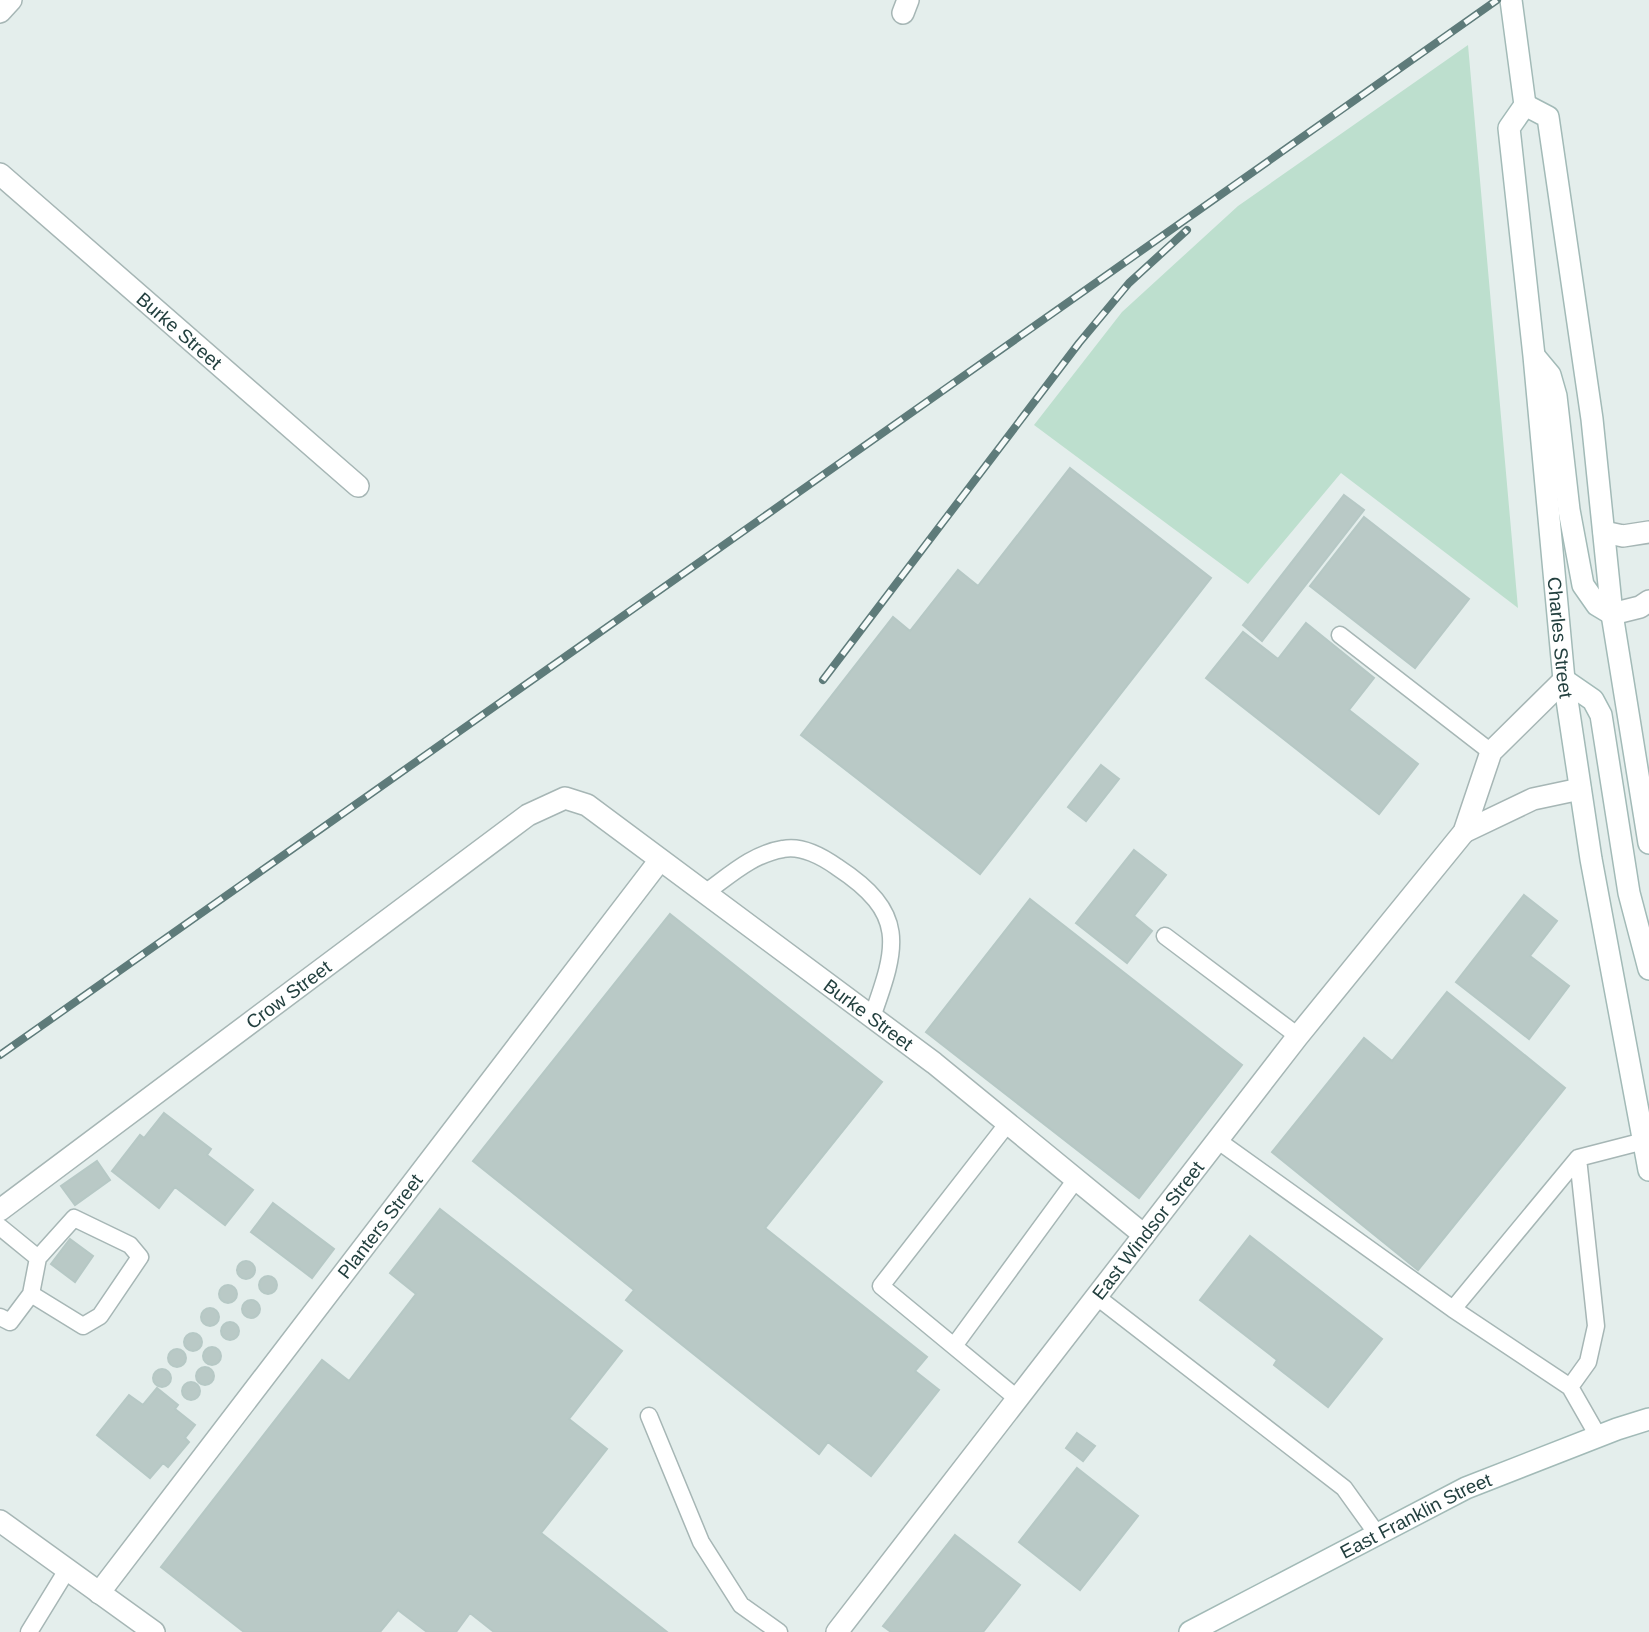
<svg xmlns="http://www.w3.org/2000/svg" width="1649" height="1632" font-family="Helvetica,sans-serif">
	<rect width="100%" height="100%" fill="#e4eeec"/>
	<path fill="#bddfce" d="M 1468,45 L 1518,608 L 1341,473 L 1248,584 L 1034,425 L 1122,312 L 1238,206 Z"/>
	<path fill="#b9c9c6" stroke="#b6c8c5" stroke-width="2" d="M 1070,468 L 1211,578 L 980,874 L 801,735 L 893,617 L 910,631 L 958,570 L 978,586 Z
		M 1344,495 L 1364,510 L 1262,641 L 1243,625 Z
		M 1364,517 L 1469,599 L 1415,668 L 1310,586 Z
		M 1306,623 L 1374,678 L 1349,710 L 1418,764 L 1379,814 L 1206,678 L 1243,632 L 1278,659 Z
		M 1101,765 L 1119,779 L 1086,821 L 1068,807 Z
		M 1134,850 L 1166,875 L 1134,916 L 1152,931 L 1127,963 L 1076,923 Z
		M 1524,895 L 1557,921 L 1530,956 L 1569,986 L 1529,1039 L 1456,982 Z
		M 1030,899 L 1242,1065 L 1139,1198 L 926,1032 Z
		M 670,914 L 882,1082 L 765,1228 L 927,1357 L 915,1371 L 939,1390 L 871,1476 L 828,1442 L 819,1454 L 626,1300 L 634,1290 L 473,1161 Z
		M 1447,992 L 1565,1088 L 1418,1270 L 1272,1152 L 1364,1038 L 1392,1061 Z
		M 164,1113 L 211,1149 L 207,1155 L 253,1190 L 225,1225 L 175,1187 L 159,1208 L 112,1171 L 140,1135 L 144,1138 Z
		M 97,1161 L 110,1180 L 75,1205 L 61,1186 Z
		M 273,1203 L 334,1249 L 312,1278 L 251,1232 Z
		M 440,1209 L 622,1351 L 569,1419 L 607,1449 L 541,1533 L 667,1632 L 494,1632 L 470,1613 L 456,1632 L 427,1632 L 398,1610 L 380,1632 L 244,1632 L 161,1567 L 322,1360 L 349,1381 L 416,1294 L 390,1273 Z
		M 1250,1236 L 1382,1339 L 1328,1407 L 1274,1365 L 1277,1360 L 1200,1300 Z
		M 70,1239 L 93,1256 L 75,1282 L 51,1264 Z
		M237 1270a9 9 0 1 1 18 0a9 9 0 1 1-18 0Z
		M259 1285a9 9 0 1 1 18 0a9 9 0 1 1-18 0Z
		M219 1294a9 9 0 1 1 18 0a9 9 0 1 1-18 0Z
		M242 1309a9 9 0 1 1 18 0a9 9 0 1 1-18 0Z
		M201 1317a9 9 0 1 1 18 0a9 9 0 1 1-18 0Z
		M221 1331a9 9 0 1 1 18 0a9 9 0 1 1-18 0Z
		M184 1342a9 9 0 1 1 18 0a9 9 0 1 1-18 0Z
		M203 1356a9 9 0 1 1 18 0a9 9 0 1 1-18 0Z
		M168 1358a9 9 0 1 1 18 0a9 9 0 1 1-18 0Z
		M196 1376a9 9 0 1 1 18 0a9 9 0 1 1-18 0Z
		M153 1378a9 9 0 1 1 18 0a9 9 0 1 1-18 0Z
		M182 1391a9 9 0 1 1 18 0a9 9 0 1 1-18 0Z
		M 157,1388 L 178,1405 L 175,1409 L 195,1425 L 185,1438 L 189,1442 L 168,1467 L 163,1463 L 150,1478 L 97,1435 L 129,1395 L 143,1405 Z
		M 1077,1433 L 1095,1446 L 1083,1461 L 1066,1448 Z
		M 1077,1468 L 1138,1516 L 1080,1590 L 1019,1542 Z
		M 955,1535 L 1020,1585 L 983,1632 L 891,1632 L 883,1626 Z"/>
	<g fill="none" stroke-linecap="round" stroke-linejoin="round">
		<g stroke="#a6b6b5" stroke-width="19">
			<path id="service" d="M 1340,635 L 1491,752
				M 705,893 C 729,876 752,854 783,849 C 801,845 823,857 837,867 C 907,913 898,945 872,1017
				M 1165,936 L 1298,1036
				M 1008,1123 L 881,1286 L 1019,1400
				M 1217,1140 L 1453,1309 L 1570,1387 L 1598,1436
				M 0,1227 L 38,1258 L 31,1294 L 10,1322 L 0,1317
				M 31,1294 L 83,1326 L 100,1316 L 140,1257 L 130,1245 L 74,1218 L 38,1258
				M 1097,1297 L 1344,1488 L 1377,1534
				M 1453,1309 L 1578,1158
				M 954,1346 L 1077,1178
				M 1570,1387 L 1588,1362 L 1596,1326 L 1578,1158 L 1644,1141
				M 649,1416 L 701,1542 L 741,1605 L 779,1632
				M 29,1632 L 67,1570"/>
		</g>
		<g stroke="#a6b6b5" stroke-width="24">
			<g id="minor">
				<path d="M 903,13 L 908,0"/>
				<path id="s1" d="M 0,174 L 358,486"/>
				<path d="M 1604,532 L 1623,536 L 1649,532"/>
				<path d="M 1612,614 L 1640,607 L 1649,601"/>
				<path d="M 1464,832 L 1533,799 L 1580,789"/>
				<path id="s2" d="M 0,1210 L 528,815 L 565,798 L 587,805 L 934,1063 L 1144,1235"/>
				<path d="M 0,1521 L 154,1632"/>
				<path id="s3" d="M 99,1593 L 660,860"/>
				<path id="s4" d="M 837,1632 L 1298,1036 L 1464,832 L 1491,752 L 1564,680"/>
			</g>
		</g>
		<g stroke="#a6b6b5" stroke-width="24">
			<path id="tertiary" d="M 0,12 L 11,0"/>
		</g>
		<g stroke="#a2bab7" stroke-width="24">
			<g id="secondary">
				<path id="s5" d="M 1511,0 L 1525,105 L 1509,128 L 1534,356 L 1564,680 L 1591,859 L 1649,1170"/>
				<path d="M 1525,105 L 1548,117 L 1592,419 L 1612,614 L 1649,843"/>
				<path d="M 1535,357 L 1550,375 L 1556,396 L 1569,510 L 1583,585 L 1597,605 L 1612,614"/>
				<path d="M 1564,680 L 1593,700 L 1601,715 L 1629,893 L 1649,969"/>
				<path id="s6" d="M 1190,1632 L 1466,1488 L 1617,1429 L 1649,1419"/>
			</g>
		</g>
		<use href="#service" stroke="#fff" stroke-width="16"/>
		<use href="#minor" stroke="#fff" stroke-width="21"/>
		<use href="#tertiary" stroke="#fff" stroke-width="21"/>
		<use href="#secondary" stroke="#fff" stroke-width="21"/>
		<g stroke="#5e7b7a" stroke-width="8">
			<path id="rail" d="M 823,680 L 1079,343 L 1129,283 L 1187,230
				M 0,1055 L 1497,0"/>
		</g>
		<use href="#rail" stroke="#f5faf9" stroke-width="5" stroke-dasharray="16" stroke-linecap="butt"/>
	</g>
	<g text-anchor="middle" stroke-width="5" stroke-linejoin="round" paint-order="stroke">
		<g font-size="19" fill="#23403f" stroke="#f5faf9">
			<text dy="7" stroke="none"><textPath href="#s1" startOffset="238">Burke Street</textPath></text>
			<text dy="7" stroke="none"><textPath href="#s5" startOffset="646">Charles Street</textPath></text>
			<text dy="7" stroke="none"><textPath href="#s2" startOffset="360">Crow Street</textPath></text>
			<text dy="7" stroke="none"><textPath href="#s2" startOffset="1074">Burke Street</textPath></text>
			<text dy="7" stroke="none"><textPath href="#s3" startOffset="462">Planters Street</textPath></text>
			<text dy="7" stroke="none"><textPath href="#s4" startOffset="508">East Windsor Street</textPath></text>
			<text dy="7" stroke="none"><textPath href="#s6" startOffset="254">East Franklin Street</textPath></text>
		</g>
	</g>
</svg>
